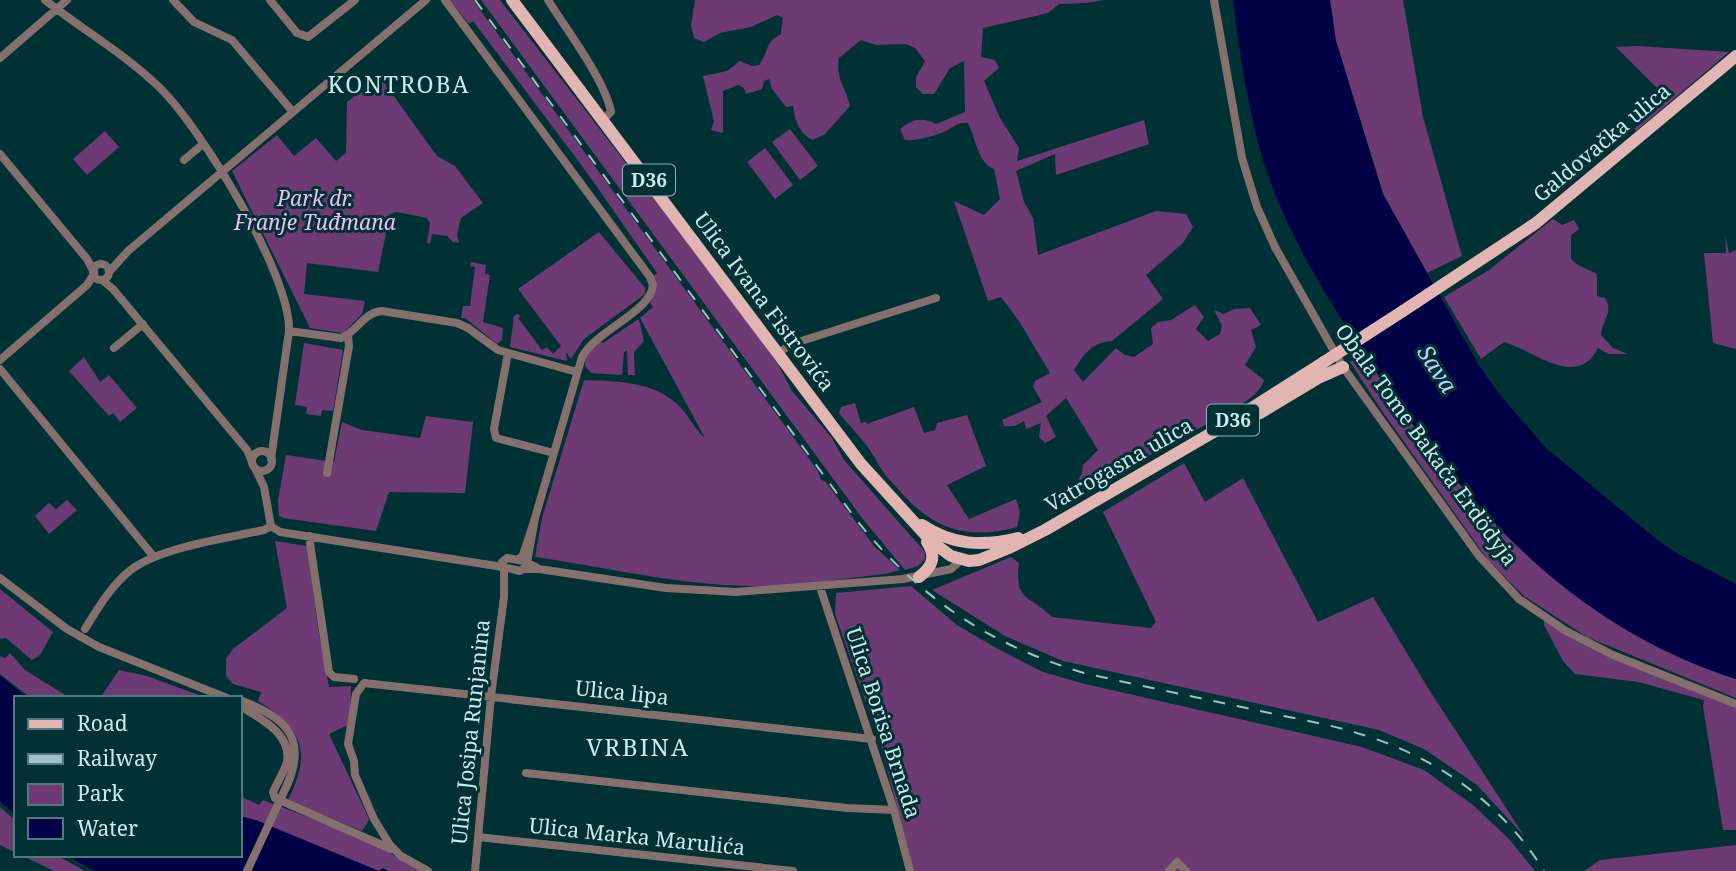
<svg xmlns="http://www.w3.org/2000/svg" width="1736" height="871" font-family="'Noto Serif',serif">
	<rect width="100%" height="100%" fill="#003135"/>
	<path fill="#6d3a74" d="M 450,0 L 473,0 L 818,471 L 821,480 L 825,481 L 874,546 L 900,570 L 885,574 C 845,578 804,586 763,586 C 686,587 611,568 535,557 L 542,518 L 584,380 C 616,381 653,381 678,405 C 688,414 695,430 705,438 L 640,318 L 653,307 L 650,303 L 656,290 L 653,276 L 657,273 L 585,170 L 473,21 L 469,24 Z
		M 481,0 L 500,0 L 714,277 L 778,364 L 792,391 L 832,438 L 844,460 L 925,552 L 925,559 L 918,566 L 905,570 L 862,518 Z
		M 695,0 L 1103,0 L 1087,3 L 1059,4 L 1048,13 L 983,28 L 981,57 L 995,60 L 999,68 L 984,81 L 1000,118 L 1019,148 L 1017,161 L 1144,120 L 1149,144 L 1056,175 L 1055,154 L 1016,171 L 1024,202 L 1033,218 L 1038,255 L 1156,211 L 1186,214 L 1193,227 L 1183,243 L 1146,275 L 1163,299 L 1112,341 C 1092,342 1084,354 1074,370 L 1083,382 L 1116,348 L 1125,355 L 1134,357 L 1153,344 L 1151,328 L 1158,322 L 1171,320 L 1195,305 L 1204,317 L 1196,329 L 1208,341 L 1220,334 L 1222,326 L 1214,310 L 1224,314 L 1234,309 L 1250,308 L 1261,325 L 1251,330 L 1256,347 L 1245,365 L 1264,380 C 1260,395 1240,405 1227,413 L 1083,492 L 1078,481 L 1082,473 L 1083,465 L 1098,450 L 1066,398 L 1046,416 L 1056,437 L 1045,443 L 1039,437 L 1041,423 L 1026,429 L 1024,421 C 1016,426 1013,427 1004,426 L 1002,420 L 1042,402 L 1033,387 L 1035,381 L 1050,373 L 1019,321 L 1001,297 L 988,301 L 954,201 L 984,215 L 1000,199 L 994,169 C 977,162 976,138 968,123 C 957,122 955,127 946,131 C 934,136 917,141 905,140 L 900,129 C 913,119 922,117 936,124 L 965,112 L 964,61 L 950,68 L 934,94 L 923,94 L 916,87 L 916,77 L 925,61 L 915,48 L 906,44 L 876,45 L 861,40 L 839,58 C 835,79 846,87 850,106 L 825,134 L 813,140 C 799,134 795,120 793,106 L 786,107 L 772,89 L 769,79 L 764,81 L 762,89 L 746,94 L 744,88 L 738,85 L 723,91 L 723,133 L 711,130 L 714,121 L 703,76 L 727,71 L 740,61 L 752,66 L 759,65 C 770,51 763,44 781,34 L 783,18 L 777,15 L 751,27 L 720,33 L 704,42 L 694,38 L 691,25 Z
		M 1330,0 L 1403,0 L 1423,117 L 1462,256 L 1427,273 L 1383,194 L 1336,41 Z
		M 1638,46 L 1729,52 L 1636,131 L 1634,129 L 1668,99 L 1616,47 Z
		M 380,77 L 437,156 L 455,166 L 483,203 L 461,218 L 457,235 L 459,243 L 453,242 L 447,236 L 432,234 L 430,244 L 427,243 L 430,223 L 427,218 L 397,212 L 390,214 L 378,272 L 307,263 L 304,294 L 365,301 L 362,314 L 343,333 L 310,328 L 232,171 L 277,135 L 294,156 L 316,138 L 336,161 L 346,153 L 347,102 Z
		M 790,129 L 818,166 L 800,180 L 772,142 Z
		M 105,131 L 119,147 L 87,175 L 73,159 Z
		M 765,148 L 793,185 L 775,199 L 747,162 Z
		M 1553,219 L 1562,225 L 1574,220 L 1579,229 L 1571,235 L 1571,259 L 1578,265 L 1597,274 L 1597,296 L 1605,298 C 1614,313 1602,320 1601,335 L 1613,348 L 1628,354 L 1608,354 L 1598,348 C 1577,390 1535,351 1504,342 L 1481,359 L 1444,297 L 1489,270 Z
		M 599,232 L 645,288 L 645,294 L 584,339 L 571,359 L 566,352 L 567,361 L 510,347 L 514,316 L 517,314 L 521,316 L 518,318 L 542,350 L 547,347 L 553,354 L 561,346 L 518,289 Z
		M 1725,236 L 1729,253 L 1736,250 L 1736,349 L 1713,343 L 1704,253 L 1726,253 Z
		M 471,262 L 486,265 L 485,274 L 490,275 L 483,322 L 503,328 L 502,340 L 497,344 L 465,318 L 461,318 L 463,306 L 470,306 L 475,267 L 470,266 Z
		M 637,320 L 639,320 L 644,341 L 634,352 L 635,375 L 628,375 L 627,350 L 624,352 L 622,375 L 591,373 L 585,366 L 586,356 L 600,341 L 603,343 Z
		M 304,343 L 343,350 L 333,411 L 322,410 L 321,416 L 306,414 L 307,407 L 295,405 Z
		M 1364,354 C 1461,500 1564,623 1736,679 L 1736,698 L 1587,637 L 1524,596 L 1488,560 L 1382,411 L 1350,362 Z
		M 84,357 L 100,382 L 109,375 L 137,408 L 120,422 L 113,413 L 109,416 L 69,371 Z
		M 855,403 L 861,423 L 866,422 L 867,424 L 914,407 L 924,433 L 935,430 L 937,423 L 967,415 L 986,466 L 947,485 L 969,519 L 1016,499 L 1020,512 L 1017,527 C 967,541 932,529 898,489 C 890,480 881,471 876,460 C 867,443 851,428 839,413 L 841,407 Z
		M 426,416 L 473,422 L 465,493 L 389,492 L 376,531 L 283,518 L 279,516 L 278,500 L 286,455 L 334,462 L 342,422 L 362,430 L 420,438 Z
		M 1184,463 L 1205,502 L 1243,478 L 1318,622 L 1373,597 L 1428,688 L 1525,837 L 1477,785 L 1424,749 L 1379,730 L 1063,661 L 1005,636 L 932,590 L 1011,557 L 1019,563 C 1014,602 1029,594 1052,617 L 1151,628 L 1156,622 L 1103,512 Z
		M 67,500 L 77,510 L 49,534 L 35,516 L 49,503 L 56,509 Z
		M 275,541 L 307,546 L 318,628 L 329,687 L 351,686 L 350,724 L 329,734 L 368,817 L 369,820 L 362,831 L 288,800 C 312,752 303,729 258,701 L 261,692 L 233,684 L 226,676 L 226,659 L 233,649 L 287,608 Z
		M 911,586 L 957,625 L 998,649 L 1043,672 L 1085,684 L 1362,747 L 1424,770 L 1473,805 L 1509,839 L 1535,871 L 914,871 L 881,746 L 835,614 L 836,593 Z
		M 0,589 L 53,632 L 40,655 L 32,660 L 6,638 L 0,639 Z
		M 1544,618 L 1587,644 L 1736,705 L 1736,830 L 1723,830 L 1703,706 L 1704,700 L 1638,682 L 1575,674 L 1563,661 L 1544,625 Z
		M 10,653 L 25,670 L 70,698 L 31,698 L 0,674 L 0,656 L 5,658 Z
		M 119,670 L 147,676 L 207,698 L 100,698 Z
		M 240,793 L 240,796 L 259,805 L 263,800 L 370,841 L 420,871 L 334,871 L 240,831 Z
		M 0,807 L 16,821 L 16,853 L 0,845 Z
		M 1736,845 L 1736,871 L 1584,871 L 1600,860 Z
		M 21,855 L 56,855 L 85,871 L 54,871 Z"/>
	<path fill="#004" d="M 1233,0 L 1330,0 L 1336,41 L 1383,194 L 1478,364 L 1500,395 L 1546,448 L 1660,542 L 1678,554 L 1736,584 L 1736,679 C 1565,624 1462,501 1366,357 C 1330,302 1295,247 1272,186 C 1250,127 1241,62 1233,0 Z
		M 0,676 L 28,698 L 16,698 L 16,815 L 0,801 Z
		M 240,816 L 256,820 L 379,871 L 383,868 L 388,871 L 95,871 L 65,855 L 240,855 Z"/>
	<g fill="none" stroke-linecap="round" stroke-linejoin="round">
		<path stroke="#86706e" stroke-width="8" d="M 45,0 C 83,30 125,54 160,88 C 201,128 291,275 289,331 L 271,459
			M 173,0 L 194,22 L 232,40 L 293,112
			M 270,0 L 297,33 L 308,37 L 355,0
			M 445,0 L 650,277 L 653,285 C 651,312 596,330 582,357 L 535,518
			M 548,0 C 566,29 605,80 611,112 L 603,120
			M 1214,0 L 1242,158 L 1257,207 L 1275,247 L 1343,367 L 1479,556 L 1519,599 L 1566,631 L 1613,655 L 1736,704
			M 0,58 L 67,0
			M 0,154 L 87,259 L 94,272
			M 184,160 L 203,144
			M93 272a8 8 0 1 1 16 0a8 8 0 1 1-16 0Z
			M 109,272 L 128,251 L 426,0
			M 102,280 L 113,289 L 247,450 L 252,462
			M 289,331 L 341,338 C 357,332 364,312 382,311 L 457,323 L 468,328 L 498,350 L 577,372
			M 114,348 L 143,324
			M 508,353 L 494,429 L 496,438 L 554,453
			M 778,353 L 792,344 L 936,298
			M 0,360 L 87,285 L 94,274
			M 0,369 L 154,557
			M252 461a10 10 0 1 1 20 0a10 10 0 1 1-20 0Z
			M 255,468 L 264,487 L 271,526
			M 327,473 L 349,346 L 348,335
			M 271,526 L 280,532 L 503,567
			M 309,536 L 329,672 L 334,677 L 354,679
			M 507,558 L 524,561 L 527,566 L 520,571 L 504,567 L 502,562 Z
			M 518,560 L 523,555 L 535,518 L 527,563 L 536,567
			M 525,569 L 539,569 L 666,588 L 736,592 L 903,579 L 951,569 L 961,560
			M 0,578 L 67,629 L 99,647 L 227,698
			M 820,587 L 894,810 L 910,871
			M 85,629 C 98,608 112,584 132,569 C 163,547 227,538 264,530 L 271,526
			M 240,700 C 282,716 308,735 288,783
			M 240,706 C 259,718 292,733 287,762 C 284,772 277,783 273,792 L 275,798 L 391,849
			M 526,773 L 847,808 L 894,810
			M 478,837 L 793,871
			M 428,871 L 401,856 L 390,845 L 374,819 L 355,775 L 354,761 L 348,744 L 356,694 L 364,683 L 872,739
			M 475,871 L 491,696 L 504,597 L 504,567
			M 1169,871 L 1177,862 L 1186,871"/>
		<path stroke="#e3b5b2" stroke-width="12" d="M 512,0 L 861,464 L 932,542 L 951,556 L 969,561 L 979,560 L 1009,548 L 1045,530 L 1222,427 L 1324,362
			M 1403,311 L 1536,223 L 1736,56
			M 1239,422 L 1260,413 L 1318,378 L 1343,367
			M 922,525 C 952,545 982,547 1018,538
			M 919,577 C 932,567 937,557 927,542"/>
		<path stroke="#9fc1c3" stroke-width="2" stroke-dasharray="12 12" stroke-linecap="butt" d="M 475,0 L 858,522 C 921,599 988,644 1084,673 C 1141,686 1199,698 1256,710 C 1290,718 1326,723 1360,734 C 1435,756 1503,804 1544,871"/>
		<path stroke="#86706e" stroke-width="8" d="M 247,871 L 288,783"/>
		<path stroke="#e3b5b2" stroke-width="12" d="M 1324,362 L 1403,311"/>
	</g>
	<g text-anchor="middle" stroke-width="6" stroke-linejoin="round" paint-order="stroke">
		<g fill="#003135" stroke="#8fb2b5" stroke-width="2">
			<rect x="623" y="164.5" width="52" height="31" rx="5"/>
			<rect x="1207" y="404.5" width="52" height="31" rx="5"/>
		</g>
		<g font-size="19" font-weight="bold" fill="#cceaec">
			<text x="649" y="187">D36</text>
			<text x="1233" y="427">D36</text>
		</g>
		<g font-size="21" fill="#cceaec" stroke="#003135">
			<text transform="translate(1602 143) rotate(-40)" y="7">Galdovačka ulica</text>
			<text transform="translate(764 302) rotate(53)" y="7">Ulica Ivana Fistrovića</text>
			<text transform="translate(1426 445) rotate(54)" y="7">Obala Tome Bakača Erdödyja</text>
			<text transform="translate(1119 465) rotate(-30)" y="7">Vatrogasna ulica</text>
			<text transform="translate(622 693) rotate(6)" y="7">Ulica lipa</text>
			<text transform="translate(883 723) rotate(72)" y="7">Ulica Borisa Brnada</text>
			<text transform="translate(471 732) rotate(-84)" y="7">Ulica Josipa Runjanina</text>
			<text transform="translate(637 837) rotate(6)" y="7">Ulica Marka Marulića</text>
		</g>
		<g font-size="21" font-style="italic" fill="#efbef5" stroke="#003135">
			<text x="315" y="206">Park dr.<tspan x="315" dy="24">Franje Tuđmana</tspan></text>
		</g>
		<g font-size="23" letter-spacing="2" fill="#cceaec" stroke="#003135">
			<text x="399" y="93">KONTROBA</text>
		</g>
		<g font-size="23" font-style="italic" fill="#bdd2fa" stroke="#003135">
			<text transform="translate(1437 369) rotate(57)" y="8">Sava</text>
		</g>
		<g font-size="24" letter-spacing="2" fill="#cceaec" stroke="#003135">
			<text x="638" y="756">VRBINA</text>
		</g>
	</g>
	<rect x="14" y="696" width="228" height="161" fill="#003135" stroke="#527b7e" stroke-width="2"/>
	<rect x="28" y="719" width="35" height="10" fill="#e3b5b2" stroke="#527b7e" stroke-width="2"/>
	<text x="77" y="731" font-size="21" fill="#cceaec">Road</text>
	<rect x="28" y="754" width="35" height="10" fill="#9fc1c3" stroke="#527b7e" stroke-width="2"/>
	<text x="77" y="766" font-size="21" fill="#cceaec">Railway</text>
	<rect x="28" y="784" width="35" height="21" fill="#6d3a74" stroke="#527b7e" stroke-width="2"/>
	<text x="77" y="801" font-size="21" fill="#cceaec">Park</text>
	<rect x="28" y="818" width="35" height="21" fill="#000044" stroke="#527b7e" stroke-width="2"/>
	<text x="77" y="836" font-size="21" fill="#cceaec">Water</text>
</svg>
